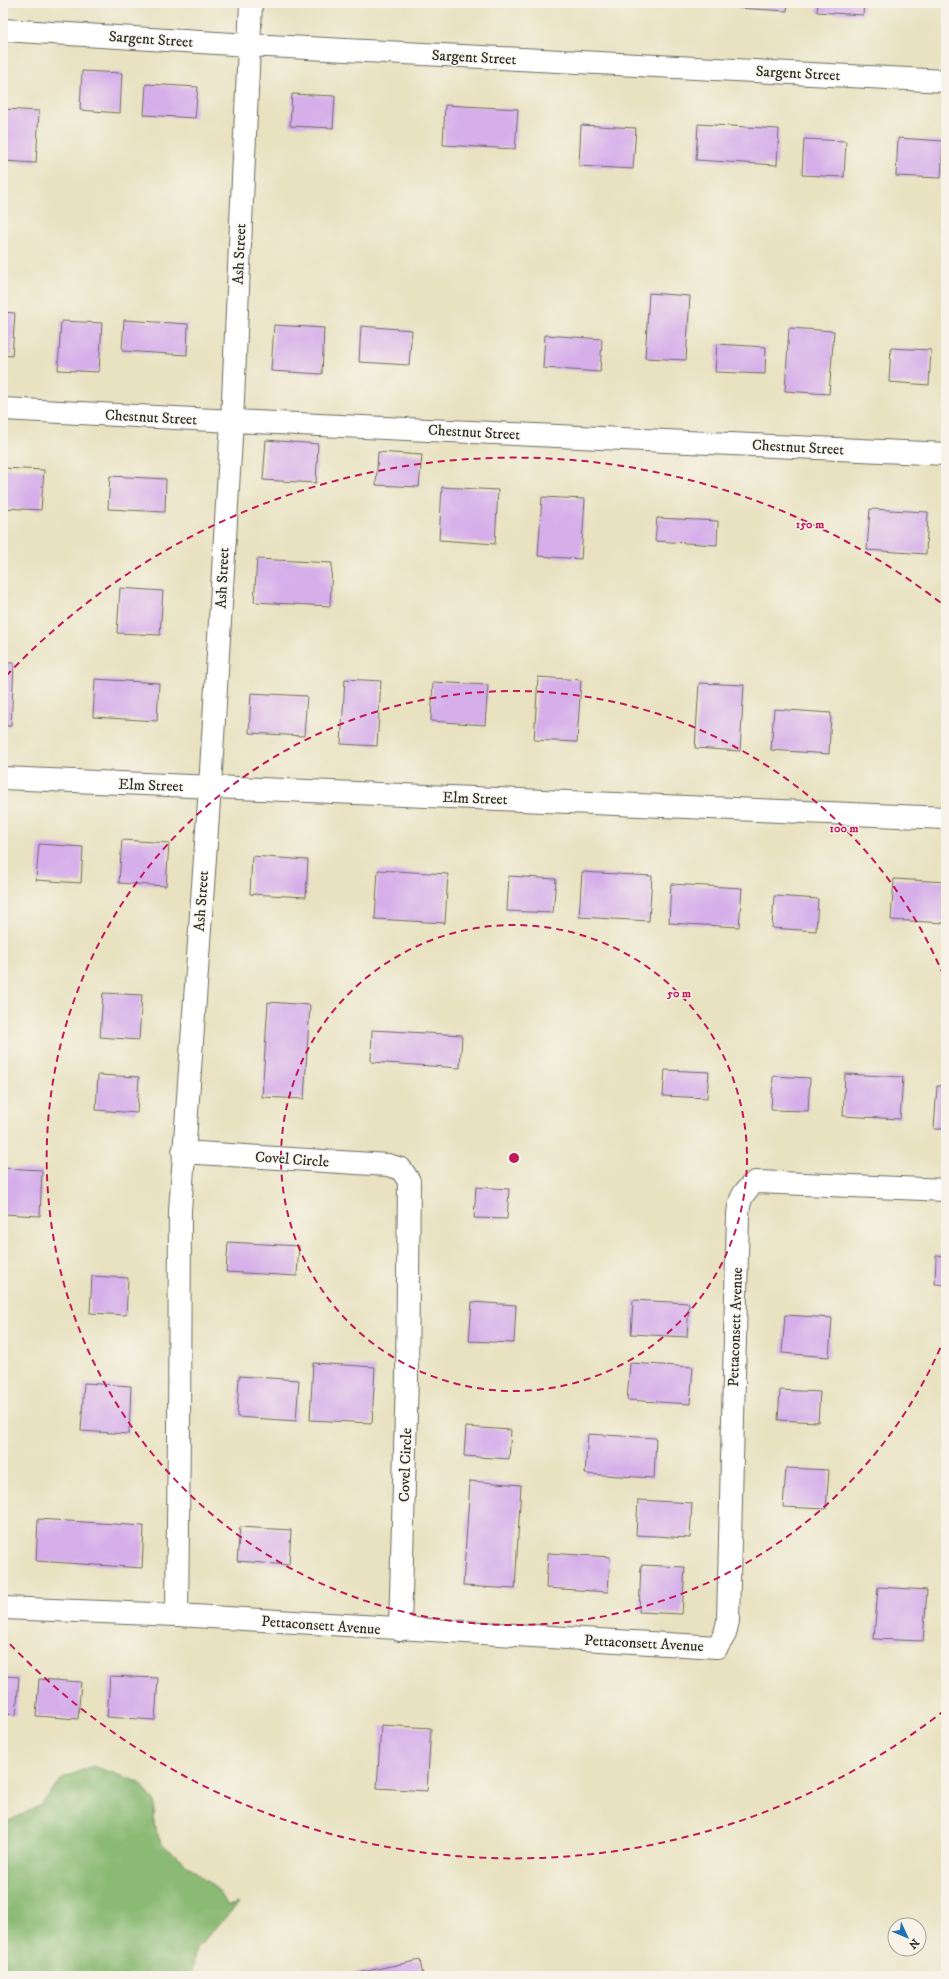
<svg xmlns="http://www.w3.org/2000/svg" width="949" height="1979" font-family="'IM FELL DW Pica',serif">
	<rect width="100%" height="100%" fill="#f7f3e8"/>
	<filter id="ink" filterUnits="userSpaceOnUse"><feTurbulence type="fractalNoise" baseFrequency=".025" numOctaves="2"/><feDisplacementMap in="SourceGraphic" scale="8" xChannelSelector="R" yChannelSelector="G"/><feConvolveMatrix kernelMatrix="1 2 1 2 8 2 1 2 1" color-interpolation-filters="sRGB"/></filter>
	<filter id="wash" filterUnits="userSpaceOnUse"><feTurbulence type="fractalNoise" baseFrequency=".012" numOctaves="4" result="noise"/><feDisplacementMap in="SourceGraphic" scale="16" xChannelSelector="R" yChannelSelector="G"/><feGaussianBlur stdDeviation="0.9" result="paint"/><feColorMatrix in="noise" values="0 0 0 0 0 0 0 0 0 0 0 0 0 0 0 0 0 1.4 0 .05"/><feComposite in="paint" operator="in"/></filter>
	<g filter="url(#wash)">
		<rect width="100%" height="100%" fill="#e8e2c1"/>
		<path fill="#8aba73" stroke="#5a724f" d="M 93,1766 L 139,1782 L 155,1802 L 154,1825 L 161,1843 L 219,1891 L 228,1906 L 239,1903 L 196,1949 L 191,1976 L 3,1976 L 3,1824 L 41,1805 L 63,1778 Z"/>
		<g id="blocks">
			<path fill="#d5aeea" d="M 665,3 L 682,3 L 682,5 L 665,4 Z
				M 738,3 L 788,3 L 787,11 L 738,8 Z
				M 818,3 L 864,3 L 863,15 L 817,12 Z
				M 82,71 L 122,73 L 120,113 L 80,110 Z
				M 146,84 L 198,87 L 195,118 L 144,115 Z
				M 292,94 L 335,96 L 333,128 L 290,126 Z
				M 445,105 L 518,109 L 515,149 L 443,145 Z
				M 3,109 L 39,111 L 36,163 L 3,161 Z
				M 698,124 L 779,129 L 777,165 L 696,160 Z
				M 581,125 L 636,128 L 633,169 L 579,166 Z
				M 898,138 L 943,141 L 941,178 L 896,176 Z
				M 804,139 L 846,141 L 844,177 L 802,175 Z
				M 649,293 L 690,296 L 686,360 L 645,358 Z
				M 3,312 L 15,313 L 12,356 L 3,355 Z
				M 124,320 L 188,324 L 187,355 L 122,351 Z
				M 61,321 L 102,323 L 99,372 L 58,370 Z
				M 274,325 L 324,328 L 322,374 L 271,371 Z
				M 361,326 L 412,330 L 409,365 L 359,362 Z
				M 789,328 L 834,331 L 829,394 L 785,391 Z
				M 545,335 L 602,339 L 600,372 L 543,368 Z
				M 717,344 L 766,347 L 765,374 L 715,372 Z
				M 891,348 L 931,350 L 929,385 L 889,382 Z
				M 266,440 L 318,444 L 316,483 L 263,480 Z
				M 378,452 L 422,455 L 419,487 L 376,485 Z
				M 3,468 L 44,470 L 41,510 L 3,508 Z
				M 110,476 L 166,479 L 165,512 L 108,509 Z
				M 442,487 L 498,490 L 495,544 L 439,540 Z
				M 542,497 L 585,499 L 581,559 L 538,556 Z
				M 870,509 L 928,512 L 926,554 L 867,550 Z
				M 657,518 L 718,521 L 717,545 L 655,541 Z
				M 257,559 L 332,563 L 330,606 L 254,602 Z
				M 120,588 L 163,591 L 160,635 L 117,633 Z
				M 3,663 L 14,663 L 11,726 L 3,726 Z
				M 538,677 L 581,680 L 577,742 L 534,740 Z
				M 95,679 L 159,683 L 157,721 L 93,717 Z
				M 345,679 L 381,681 L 377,746 L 341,744 Z
				M 433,682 L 488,685 L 485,725 L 431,721 Z
				M 699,683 L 744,685 L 740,751 L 695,748 Z
				M 251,693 L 307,696 L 304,736 L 249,733 Z
				M 774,709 L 831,713 L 829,754 L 771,750 Z
				M 122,840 L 169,843 L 166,886 L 119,883 Z
				M 39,844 L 83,847 L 81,883 L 36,880 Z
				M 252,856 L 308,860 L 306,897 L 250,894 Z
				M 378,870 L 448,874 L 445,923 L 375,919 Z
				M 582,872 L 652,876 L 649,921 L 579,917 Z
				M 509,876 L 556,879 L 553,913 L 507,911 Z
				M 894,879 L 946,882 L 946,923 L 891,920 Z
				M 671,884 L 742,888 L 739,927 L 669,923 Z
				M 774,896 L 818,899 L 816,931 L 772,928 Z
				M 103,993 L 142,995 L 139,1040 L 100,1037 Z
				M 268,1002 L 310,1005 L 304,1099 L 262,1097 Z
				M 372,1030 L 462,1035 L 460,1068 L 371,1062 Z
				M 665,1070 L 709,1072 L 707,1098 L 663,1096 Z
				M 845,1074 L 903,1077 L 900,1119 L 843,1116 Z
				M 98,1075 L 139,1077 L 137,1113 L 96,1110 Z
				M 773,1076 L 810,1078 L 808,1111 L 771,1110 Z
				M 937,1086 L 946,1086 L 946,1129 L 934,1129 Z
				M 3,1168 L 42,1170 L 40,1216 L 3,1214 Z
				M 476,1187 L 509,1189 L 507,1219 L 474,1218 Z
				M 228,1242 L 299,1246 L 297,1276 L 226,1272 Z
				M 936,1255 L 946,1256 L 946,1285 L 935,1284 Z
				M 92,1276 L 128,1278 L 126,1315 L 90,1313 Z
				M 633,1300 L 689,1303 L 687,1337 L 631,1334 Z
				M 472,1302 L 516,1305 L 514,1343 L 469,1341 Z
				M 785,1315 L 832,1318 L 829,1357 L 782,1353 Z
				M 313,1363 L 375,1367 L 372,1423 L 310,1420 Z
				M 630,1363 L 693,1367 L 690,1404 L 627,1400 Z
				M 239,1376 L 299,1380 L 296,1421 L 237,1417 Z
				M 84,1383 L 131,1386 L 129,1434 L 81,1431 Z
				M 780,1390 L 820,1392 L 818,1422 L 778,1420 Z
				M 466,1427 L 511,1430 L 509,1459 L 464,1456 Z
				M 588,1434 L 656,1438 L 654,1478 L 585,1474 Z
				M 786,1468 L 829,1470 L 826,1509 L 783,1507 Z
				M 470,1481 L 521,1485 L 515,1589 L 463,1586 Z
				M 638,1500 L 692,1503 L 690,1538 L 636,1535 Z
				M 38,1519 L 144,1526 L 142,1568 L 36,1561 Z
				M 240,1527 L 291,1530 L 289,1565 L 237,1561 Z
				M 548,1553 L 610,1557 L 608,1592 L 546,1588 Z
				M 641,1565 L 685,1567 L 682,1614 L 639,1612 Z
				M 878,1587 L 927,1590 L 923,1641 L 874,1639 Z
				M 3,1676 L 19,1677 L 16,1715 L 3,1714 Z
				M 110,1676 L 158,1678 L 155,1720 L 107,1717 Z
				M 39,1679 L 81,1682 L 78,1719 L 36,1716 Z
				M 381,1725 L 431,1728 L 427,1791 L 377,1788 Z
				M 420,1960 L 423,1976 L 348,1976 L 348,1975 Z"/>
		</g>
	</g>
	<g filter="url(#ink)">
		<use href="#blocks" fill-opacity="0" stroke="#6d6b60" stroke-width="1"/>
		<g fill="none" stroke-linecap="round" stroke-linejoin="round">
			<g stroke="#6d6b60" stroke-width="24">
				<path id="minor" d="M 3,30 L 249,45 L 946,81
					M 3,409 L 232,421 L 946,454
					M 3,778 L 946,818
					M 183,1152 L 388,1165 L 401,1169 L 409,1181 L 407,1377 L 400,1630
					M 3,1608 L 177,1615 L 717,1647 L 725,1634 L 728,1621 L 738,1215 C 739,1199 743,1192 755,1182 L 946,1190
					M 177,1615 L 179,1433 L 180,1211 L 210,787 L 232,421 L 251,3"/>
			</g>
			<use href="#minor" stroke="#fff" stroke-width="22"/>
		</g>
	</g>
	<g fill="none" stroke="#c2185b" stroke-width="2" stroke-dasharray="7 5">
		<circle cx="514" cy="1158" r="233"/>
		<path d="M945 1337A467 467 0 1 1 945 979"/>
		<path d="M945 1710A700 700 0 0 1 6 1640M6 676A700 700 0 0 1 945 606"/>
	</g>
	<g text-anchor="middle" stroke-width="3" stroke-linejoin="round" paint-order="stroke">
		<g font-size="15" fill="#2b2b2b" stroke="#f7f3e8">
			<text transform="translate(151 39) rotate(4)" y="5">Sargent Street</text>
			<text transform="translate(474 57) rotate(3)" y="5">Sargent Street</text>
			<text transform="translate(798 73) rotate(3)" y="5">Sargent Street</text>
			<text transform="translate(239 254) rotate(-87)" y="5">Ash Street</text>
			<text transform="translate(151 417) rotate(3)" y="5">Chestnut Street</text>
			<text transform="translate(474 432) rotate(3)" y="5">Chestnut Street</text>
			<text transform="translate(798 447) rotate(3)" y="5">Chestnut Street</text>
			<text transform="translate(222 578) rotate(-87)" y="5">Ash Street</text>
			<text transform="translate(151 785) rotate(2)" y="5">Elm Street</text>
			<text transform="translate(475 798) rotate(2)" y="5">Elm Street</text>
			<text transform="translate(201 901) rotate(-86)" y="5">Ash Street</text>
			<text transform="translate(292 1159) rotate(4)" y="5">Covel Circle</text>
			<text transform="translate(735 1327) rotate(-88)" y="5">Pettaconsett Avenue</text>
			<text transform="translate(405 1465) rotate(-88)" y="5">Covel Circle</text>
			<text transform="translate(321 1625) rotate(4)" y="5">Pettaconsett Avenue</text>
			<text transform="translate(644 1643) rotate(3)" y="5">Pettaconsett Avenue</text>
		</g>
	</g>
	<circle cx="514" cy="1158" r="6" fill="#c2185b" stroke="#f7f3e8" stroke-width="2"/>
	<g font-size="12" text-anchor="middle" font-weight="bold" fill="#c2185b" stroke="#f7f3e8" stroke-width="3" stroke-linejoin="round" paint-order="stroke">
		<text x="810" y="528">150 m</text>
		<text x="844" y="832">100 m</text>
		<text x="679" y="997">50 m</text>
	</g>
	<rect width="949" height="1979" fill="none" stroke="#f7f3e8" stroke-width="16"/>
	<g transform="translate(907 1937) rotate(134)"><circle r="19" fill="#f7f3e8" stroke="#a5a39c"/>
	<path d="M0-3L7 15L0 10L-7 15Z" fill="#1f6fb2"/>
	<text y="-6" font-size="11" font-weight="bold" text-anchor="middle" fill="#2b2b2b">N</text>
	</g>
</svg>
